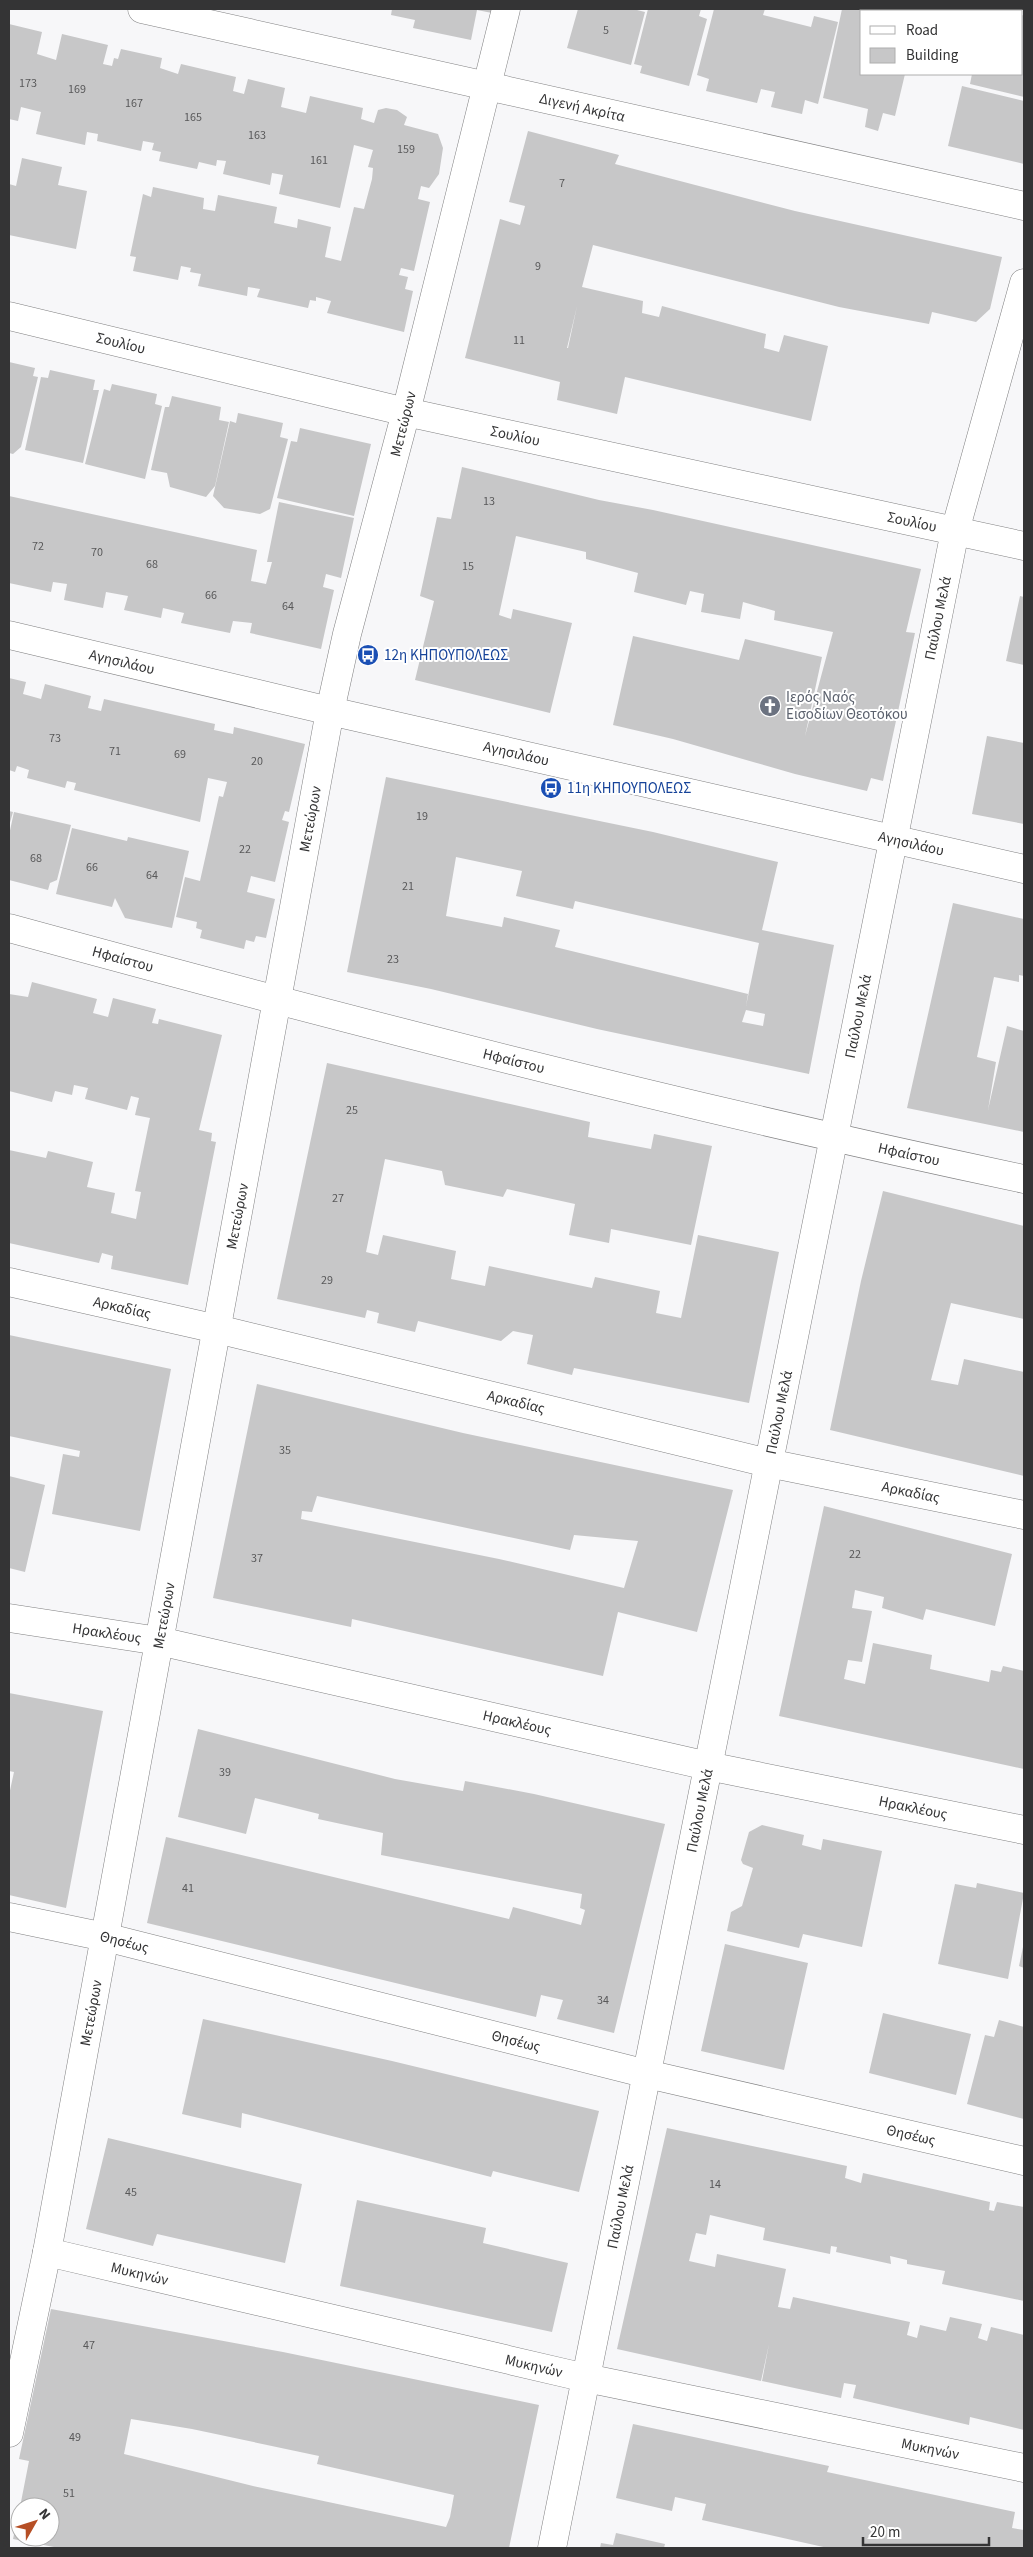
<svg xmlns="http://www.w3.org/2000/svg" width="1033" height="2557" font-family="'Source Sans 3',sans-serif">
	<rect width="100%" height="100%" fill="#f7f7f9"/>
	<path fill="#c7c7c8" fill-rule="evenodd" d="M 392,9 L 493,9 L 492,13 L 477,10 L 471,40 L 413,28 L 415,20 L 391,15 Z
		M 578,9 L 633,9 L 645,12 L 631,65 L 567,48 Z
		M 648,9 L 701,9 L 699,16 L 707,19 L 689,86 L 640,73 L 642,66 L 634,64 Z
		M 714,9 L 765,9 L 763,15 L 811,27 L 814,16 L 838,22 L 818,104 L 805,100 L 802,114 L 771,107 L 775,92 L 761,89 L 757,103 L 706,91 L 709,79 L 697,75 Z
		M 842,9 L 862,10 L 862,74 L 905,74 L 895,116 L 883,113 L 878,131 L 865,127 L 868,109 L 823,98 Z
		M 958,9 L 978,9 L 977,11 Z
		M 987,9 L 994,9 L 1001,11 L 986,11 Z
		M 1022,15 L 1024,16 L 1024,97 L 970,84 L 972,74 L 1022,74 Z
		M 9,24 L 42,32 L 37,54 L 56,60 L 62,34 L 108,45 L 103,64 L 112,66 L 114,58 L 118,59 L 121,49 L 162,58 L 160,68 L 178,74 L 181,64 L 236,77 L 233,91 L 244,94 L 248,79 L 285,88 L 281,107 L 306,113 L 310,96 L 363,108 L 361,119 L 374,123 L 378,110 L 386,108 L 397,110 L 407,117 L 404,125 L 438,134 L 443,148 L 439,174 L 429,188 L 421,186 L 418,199 L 430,202 L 414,271 L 401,268 L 399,275 L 408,277 L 405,289 L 413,291 L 404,332 L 327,313 L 331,301 L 316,297 L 316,301 L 310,300 L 308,308 L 257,297 L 260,289 L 248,287 L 247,296 L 198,286 L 201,274 L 190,272 L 191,268 L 181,266 L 178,280 L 133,271 L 136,257 L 130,256 L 143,194 L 151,197 L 153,187 L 204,198 L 203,209 L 215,211 L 218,195 L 277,207 L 274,223 L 297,228 L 298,219 L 331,227 L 325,257 L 341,261 L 354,207 L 364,209 L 372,179 L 373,168 L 368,167 L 373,150 L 354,145 L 340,208 L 279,194 L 283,175 L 272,173 L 270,185 L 223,174 L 226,161 L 217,160 L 216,166 L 199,162 L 197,169 L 159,161 L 161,152 L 152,150 L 154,143 L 143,141 L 141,151 L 97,141 L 98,134 L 87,132 L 85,145 L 36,134 L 41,112 L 21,107 L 18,121 L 9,119 Z
		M 962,86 L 1024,101 L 1024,164 L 948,146 Z
		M 528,131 L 619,155 L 615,164 L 795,211 L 1002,257 L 990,309 L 976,322 L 932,312 L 929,324 L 839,307 L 593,245 L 582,287 L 643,301 L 642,313 L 659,317 L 662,306 L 766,334 L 764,348 L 779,352 L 784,335 L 828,346 L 811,421 L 625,377 L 617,414 L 557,400 L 560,382 L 465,358 L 500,219 L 520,225 L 525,206 L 509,202 ZM 577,306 L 568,348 L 567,348 L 573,323 Z
		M 22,158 L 62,167 L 58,185 L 87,191 L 76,249 L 9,235 L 9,184 L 16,186 Z
		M 9,362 L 35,368 L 33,376 L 38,377 L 21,447 L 13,454 L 9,453 Z
		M 50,370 L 95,380 L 93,390 L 99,390 L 83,463 L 25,450 L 41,377 L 48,378 Z
		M 112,384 L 157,394 L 155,404 L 162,406 L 145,479 L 85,464 L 104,389 L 110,391 Z
		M 172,396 L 221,407 L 219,420 L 229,422 L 215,486 L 206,497 L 170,487 L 167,473 L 151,470 L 165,407 L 169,407 Z
		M 238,413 L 283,423 L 280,437 L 288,439 L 270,509 L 260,514 L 224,508 L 213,496 L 230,421 L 236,423 Z
		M 300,428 L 371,444 L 354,516 L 277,498 L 291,441 L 297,442 Z
		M 462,467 L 599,500 L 653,510 L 921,569 L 906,632 L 915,633 L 883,781 L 871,778 L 867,791 L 795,774 L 673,739 L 613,725 L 633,636 L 739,660 L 745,639 L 822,657 L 805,736 L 833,632 L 774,620 L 775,611 L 743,602 L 740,619 L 701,612 L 704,594 L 690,591 L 686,605 L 634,592 L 638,573 L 586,559 L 586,552 L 516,536 L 499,615 L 511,619 L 513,609 L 572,623 L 550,713 L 415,680 L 434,601 L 420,596 L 437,517 L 451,519 Z
		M 9,496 L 257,550 L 251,581 L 266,584 L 272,562 L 267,562 L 279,502 L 354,518 L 341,578 L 326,574 L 323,587 L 334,590 L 321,649 L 250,633 L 252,623 L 233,621 L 230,633 L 181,623 L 184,613 L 163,608 L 161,618 L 124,610 L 128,596 L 106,592 L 103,608 L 64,600 L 67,584 L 53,582 L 51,592 L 9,583 Z
		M 1020,596 L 1024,597 L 1024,665 L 1006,661 Z
		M 9,678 L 26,682 L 23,694 L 34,697 L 41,699 L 45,684 L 91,696 L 88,708 L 101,711 L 104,699 L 215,724 L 214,730 L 233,734 L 234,727 L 305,744 L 289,812 L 285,811 L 282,820 L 289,822 L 275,882 L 251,876 L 247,892 L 275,899 L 266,938 L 256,936 L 254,942 L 246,940 L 244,949 L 200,938 L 202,930 L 196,928 L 197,922 L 176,917 L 185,877 L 200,881 L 219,796 L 223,797 L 227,782 L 208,778 L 200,822 L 74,790 L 76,783 L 67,781 L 65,788 L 27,778 L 29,770 L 17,766 L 15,772 L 9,770 Z
		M 987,736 L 1024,743 L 1024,824 L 972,814 Z
		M 386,777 L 653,832 L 778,862 L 762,930 L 834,945 L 809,1074 L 597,1029 L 431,989 L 347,972 ZM 456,857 L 522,871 L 516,896 L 573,909 L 575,901 L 759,943 L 746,1006 L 748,994 L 555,947 L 560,930 L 504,917 L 502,927 L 446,916 ZM 746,1010 L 765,1014 L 763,1026 L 742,1022 Z
		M 9,811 L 13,812 L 9,826 Z
		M 14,812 L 71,825 L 57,880 L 50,883 L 48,890 L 9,880 L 9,835 Z
		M 72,828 L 127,841 L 128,837 L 189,851 L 172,928 L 125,918 L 115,898 L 112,907 L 56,894 Z
		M 953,903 L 1024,919 L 1024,976 L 1019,975 L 1019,982 L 994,977 L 977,1057 L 996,1062 L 988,1110 L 1007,1026 L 1024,1031 L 1024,1132 L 907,1108 Z
		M 32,982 L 97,999 L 93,1013 L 108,1017 L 113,998 L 156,1009 L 152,1023 L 158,1024 L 159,1019 L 222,1035 L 199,1130 L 212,1133 L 211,1141 L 216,1142 L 188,1285 L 111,1269 L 113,1256 L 102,1253 L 99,1263 L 9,1243 L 9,1150 L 46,1158 L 48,1151 L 93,1162 L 87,1187 L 115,1193 L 111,1213 L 136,1219 L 141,1192 L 135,1191 L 150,1118 L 135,1115 L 139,1098 L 131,1096 L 127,1110 L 85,1099 L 88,1088 L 74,1085 L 72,1095 L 55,1091 L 52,1102 L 9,1091 L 9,994 L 28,997 Z
		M 327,1063 L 590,1122 L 588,1137 L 651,1149 L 654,1134 L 712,1146 L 691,1245 L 611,1229 L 609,1243 L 569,1235 L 575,1204 L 507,1189 L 503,1197 L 445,1185 L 442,1171 L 385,1159 L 366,1252 L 378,1255 L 383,1235 L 456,1251 L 451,1279 L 485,1286 L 489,1266 L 592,1288 L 595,1277 L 660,1291 L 656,1313 L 681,1318 L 698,1235 L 779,1252 L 749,1403 L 574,1368 L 572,1375 L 527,1364 L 533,1335 L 513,1331 L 501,1341 L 418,1321 L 415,1332 L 377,1323 L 379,1313 L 367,1310 L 365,1318 L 277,1299 Z
		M 883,1191 L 1024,1226 L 1024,1319 L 951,1303 L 931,1380 L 958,1385 L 964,1359 L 1024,1372 L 1024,1476 L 830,1430 L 861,1281 Z
		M 9,1335 L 171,1369 L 140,1531 L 52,1514 L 63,1454 L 79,1457 L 80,1451 L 9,1436 Z
		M 257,1384 L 463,1433 L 733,1490 L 697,1632 L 618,1612 L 603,1676 L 352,1619 L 351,1627 L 213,1598 ZM 317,1496 L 570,1550 L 574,1535 L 638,1541 L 624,1588 L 499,1559 L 301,1519 L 302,1511 L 312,1512 Z
		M 9,1476 L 45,1485 L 25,1572 L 9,1568 Z
		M 824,1506 L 1012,1554 L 995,1626 L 926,1609 L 923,1620 L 882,1608 L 884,1597 L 855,1590 L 852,1608 L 872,1611 L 862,1662 L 848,1660 L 844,1679 L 865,1684 L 873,1643 L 932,1655 L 930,1669 L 989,1682 L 991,1670 L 1001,1672 L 1003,1666 L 1024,1671 L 1024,1769 L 779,1716 Z
		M 9,1693 L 103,1711 L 66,1908 L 9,1895 L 9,1795 L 14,1772 L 9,1771 Z
		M 198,1729 L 395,1779 L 463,1791 L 465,1781 L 534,1794 L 665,1824 L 614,2033 L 557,2019 L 563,2000 L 541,1995 L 536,2017 L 147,1923 L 166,1837 L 509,1919 L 513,1907 L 581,1925 L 585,1910 L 580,1908 L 582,1894 L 381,1855 L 383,1833 L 318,1819 L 319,1814 L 255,1798 L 246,1834 L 178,1817 Z
		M 762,1825 L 804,1835 L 802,1845 L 821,1850 L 823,1839 L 882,1851 L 862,1947 L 803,1934 L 799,1948 L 727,1931 L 731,1912 L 742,1906 L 753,1868 L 743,1864 L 741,1860 L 749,1832 Z
		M 977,1883 L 1024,1893 L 1008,1979 L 938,1964 L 955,1884 L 976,1888 Z
		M 725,1944 L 808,1963 L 784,2070 L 701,2051 Z
		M 1023,1947 L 1024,1947 L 1024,1968 L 1019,1966 Z
		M 883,2013 L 971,2034 L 956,2095 L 869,2073 Z
		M 203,2019 L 392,2061 L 599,2111 L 579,2192 L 493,2171 L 491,2177 L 242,2113 L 241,2128 L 182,2114 Z
		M 999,2020 L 1024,2027 L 1024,2119 L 967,2104 L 985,2035 L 994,2037 Z
		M 667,2128 L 847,2166 L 845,2178 L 861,2183 L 863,2173 L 990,2202 L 989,2210 L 994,2211 L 997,2202 L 1024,2207 L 1024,2301 L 942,2284 L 945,2271 L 907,2264 L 907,2260 L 890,2256 L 891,2264 L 836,2252 L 837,2247 L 831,2246 L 830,2254 L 763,2240 L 765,2228 L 710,2215 L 706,2235 L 696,2233 L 689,2261 L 715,2267 L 717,2254 L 786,2269 L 778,2307 L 790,2309 L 793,2297 L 910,2322 L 907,2335 L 917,2338 L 920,2325 L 946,2331 L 950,2317 L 982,2324 L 978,2338 L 987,2341 L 991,2327 L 1024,2335 L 1024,2430 L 970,2417 L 969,2425 L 853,2398 L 856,2385 L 844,2383 L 841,2398 L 762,2381 L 769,2344 L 761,2381 L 617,2349 Z
		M 108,2138 L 302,2184 L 285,2263 L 157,2234 L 153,2246 L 86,2229 Z
		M 357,2200 L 486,2228 L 483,2243 L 568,2263 L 552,2332 L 340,2286 Z
		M 51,2309 L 283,2352 L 539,2405 L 509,2548 L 59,2548 L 13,2539 L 19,2511 L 20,2537 L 50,2537 L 50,2507 L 20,2507 L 29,2461 L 19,2459 ZM 131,2419 L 192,2429 L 319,2456 L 317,2464 L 454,2495 L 450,2517 L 446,2527 L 253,2486 L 124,2454 Z
		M 633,2424 L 829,2466 L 827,2472 L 1015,2512 L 1012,2528 L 1024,2530 L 1024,2548 L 828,2548 L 702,2520 L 706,2504 L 675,2497 L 672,2511 L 616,2498 Z
		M 616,2533 L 665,2544 L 664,2548 L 600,2548 L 601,2543 L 613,2545 Z"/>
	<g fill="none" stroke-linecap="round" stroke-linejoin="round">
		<g stroke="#818182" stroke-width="29">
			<g id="minor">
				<path id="s1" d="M 142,9 L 1024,206"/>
				<path id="s2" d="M 9,316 L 406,412 L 506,9"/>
				<path d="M 955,531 L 1024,283"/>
				<path id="s3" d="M 9,635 L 330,711"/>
				<path id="s4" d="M 9,928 C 345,1020 683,1107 1024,1179"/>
				<path id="s5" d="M 9,1282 L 217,1329 L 768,1463 L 1024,1515"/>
				<path id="s6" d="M 9,1618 L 159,1641 L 708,1766 L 1024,1830"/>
				<path id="s7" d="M 9,1917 L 105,1937 L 647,2074 L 1024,2161"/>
				<path id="s8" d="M 47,2252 L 586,2378 L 1024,2468"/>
			</g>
		</g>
		<g stroke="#818182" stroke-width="29">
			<g id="tertiary">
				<path id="s9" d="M 330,711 L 1024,869"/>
				<path id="s10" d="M 9,2433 L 47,2252 L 330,711 L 347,634 L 406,412 L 1024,546"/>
				<path id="s11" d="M 552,2548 L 955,531"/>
			</g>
		</g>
		<use href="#minor" stroke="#fff" stroke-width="28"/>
		<use href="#tertiary" stroke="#fff" stroke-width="28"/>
	</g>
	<defs>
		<g id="bus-disc" transform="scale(1.125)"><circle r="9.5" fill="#1a4fb4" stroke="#fff"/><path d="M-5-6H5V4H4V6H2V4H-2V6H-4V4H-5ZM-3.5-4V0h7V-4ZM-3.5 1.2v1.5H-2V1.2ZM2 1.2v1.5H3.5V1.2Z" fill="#fff"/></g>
		<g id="church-disc" transform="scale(1.125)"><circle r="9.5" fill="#6b7280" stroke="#fff"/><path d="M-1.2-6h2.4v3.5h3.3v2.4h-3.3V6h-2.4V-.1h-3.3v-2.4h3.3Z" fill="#fff"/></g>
	</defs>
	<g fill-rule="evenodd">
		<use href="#bus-disc" x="368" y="655"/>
		<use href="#church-disc" x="770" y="706"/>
		<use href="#bus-disc" x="551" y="788"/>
	</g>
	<g text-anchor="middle" stroke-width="4" stroke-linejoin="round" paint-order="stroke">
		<g font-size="12" fill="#59595a">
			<text x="606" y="34">5</text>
			<text x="28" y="87">173</text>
			<text x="77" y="93">169</text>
			<text x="134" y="107">167</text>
			<text x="193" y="121">165</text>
			<text x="257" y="139">163</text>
			<text x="406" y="153">159</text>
			<text x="319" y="164">161</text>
			<text x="562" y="187">7</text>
			<text x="538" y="270">9</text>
			<text x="519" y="344">11</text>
			<text x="489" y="505">13</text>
			<text x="38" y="550">72</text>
			<text x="97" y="556">70</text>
			<text x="152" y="568">68</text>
			<text x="468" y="570">15</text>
			<text x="211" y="599">66</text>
			<text x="288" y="610">64</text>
			<text x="55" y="742">73</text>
			<text x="115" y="755">71</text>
			<text x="180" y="758">69</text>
			<text x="257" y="765">20</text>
			<text x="422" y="820">19</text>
			<text x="245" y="853">22</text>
			<text x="36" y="862">68</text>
			<text x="92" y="871">66</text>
			<text x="152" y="879">64</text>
			<text x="408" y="890">21</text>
			<text x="393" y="963">23</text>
			<text x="352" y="1114">25</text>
			<text x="338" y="1202">27</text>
			<text x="327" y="1284">29</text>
			<text x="285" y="1454">35</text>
			<text x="855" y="1558">22</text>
			<text x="257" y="1562">37</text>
			<text x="225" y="1776">39</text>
			<text x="188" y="1892">41</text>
			<text x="603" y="2004">34</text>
			<text x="715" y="2188">14</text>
			<text x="131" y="2196">45</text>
			<text x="89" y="2349">47</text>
			<text x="75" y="2441">49</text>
			<text x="69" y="2497">51</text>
		</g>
		<g font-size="15" fill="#343435" stroke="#fff">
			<text dy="5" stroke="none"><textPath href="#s1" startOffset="451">Διγενή Ακρίτα</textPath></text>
			<text dy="5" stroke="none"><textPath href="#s2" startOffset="115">Σουλίου</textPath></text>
			<text transform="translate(403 424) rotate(-76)" y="5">Μετεώρων</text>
			<text dy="5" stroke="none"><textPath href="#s10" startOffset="2172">Σουλίου</textPath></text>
			<text dy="5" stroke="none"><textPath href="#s10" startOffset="2578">Σουλίου</textPath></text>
			<text dy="5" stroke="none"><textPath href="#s11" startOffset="1968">Παύλου Μελά</textPath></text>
			<text dy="5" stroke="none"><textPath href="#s3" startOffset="116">Αγησιλάου</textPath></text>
			<text dy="5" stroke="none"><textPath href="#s9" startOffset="191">Αγησιλάου</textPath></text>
			<text dy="5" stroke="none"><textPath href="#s10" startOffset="1642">Μετεώρων</textPath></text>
			<text dy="5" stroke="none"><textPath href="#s9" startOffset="596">Αγησιλάου</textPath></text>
			<text dy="5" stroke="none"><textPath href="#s4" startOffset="118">Ηφαίστου</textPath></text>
			<text dy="5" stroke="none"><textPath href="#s11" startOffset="1562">Παύλου Μελά</textPath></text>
			<text dy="5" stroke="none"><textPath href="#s4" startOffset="522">Ηφαίστου</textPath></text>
			<text dy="5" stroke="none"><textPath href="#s4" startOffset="928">Ηφαίστου</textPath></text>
			<text dy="5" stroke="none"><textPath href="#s10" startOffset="1238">Μετεώρων</textPath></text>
			<text dy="5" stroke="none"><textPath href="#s5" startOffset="116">Αρκαδίας</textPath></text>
			<text dy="5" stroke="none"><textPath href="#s5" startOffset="521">Αρκαδίας</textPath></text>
			<text dy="5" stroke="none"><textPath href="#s11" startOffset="1158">Παύλου Μελά</textPath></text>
			<text dy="5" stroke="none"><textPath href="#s5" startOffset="926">Αρκαδίας</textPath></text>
			<text dy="5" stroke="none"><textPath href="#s10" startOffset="832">Μετεώρων</textPath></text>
			<text dy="5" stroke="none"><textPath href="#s6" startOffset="99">Ηρακλέους</textPath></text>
			<text dy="5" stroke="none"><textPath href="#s6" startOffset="519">Ηρακλέους</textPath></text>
			<text dy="5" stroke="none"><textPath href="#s6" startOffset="924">Ηρακλέους</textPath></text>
			<text dy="5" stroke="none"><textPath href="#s11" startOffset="752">Παύλου Μελά</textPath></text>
			<text dy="5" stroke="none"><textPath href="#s7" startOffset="118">Θησέως</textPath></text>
			<text dy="5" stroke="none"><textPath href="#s10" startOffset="428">Μετεώρων</textPath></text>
			<text dy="5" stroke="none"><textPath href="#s7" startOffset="522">Θησέως</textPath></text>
			<text dy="5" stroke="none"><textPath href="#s7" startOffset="928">Θησέως</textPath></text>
			<text dy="5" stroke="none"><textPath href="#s11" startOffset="348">Παύλου Μελά</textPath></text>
			<text dy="5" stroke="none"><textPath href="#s8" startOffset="95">Μυκηνών</textPath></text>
			<text dy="5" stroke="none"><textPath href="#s8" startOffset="500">Μυκηνών</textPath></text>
			<text dy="5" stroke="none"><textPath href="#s8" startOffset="905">Μυκηνών</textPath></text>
		</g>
		<g font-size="15" fill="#164399" stroke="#fff" text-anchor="start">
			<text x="384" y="660">12η ΚΗΠΟΥΠΟΛΕΩΣ</text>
			<text x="567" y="793">11η ΚΗΠΟΥΠΟΛΕΩΣ</text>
		</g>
		<g font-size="15" fill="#5b616d" stroke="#fff" text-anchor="start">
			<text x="786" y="702">Ιερός Ναός<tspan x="786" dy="17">Εισοδίων Θεοτόκου</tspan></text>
		</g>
	</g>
	<rect width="1033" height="2557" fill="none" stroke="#343435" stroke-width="20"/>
	<rect x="860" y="10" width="162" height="65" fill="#ffffff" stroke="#aeaeae"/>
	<rect x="870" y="26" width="25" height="8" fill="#ffffff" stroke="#aeaeae"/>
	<text x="906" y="35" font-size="15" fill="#343435">Road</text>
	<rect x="870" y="48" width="25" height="15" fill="#c7c7c8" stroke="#aeaeae"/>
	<text x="906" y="60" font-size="15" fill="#343435">Building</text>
	<g transform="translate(35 2522) rotate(51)"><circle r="24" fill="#ffffff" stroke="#aeaeae"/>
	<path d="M0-4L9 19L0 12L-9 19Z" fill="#b64f25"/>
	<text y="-8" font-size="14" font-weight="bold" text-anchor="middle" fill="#343435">N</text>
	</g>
	<path d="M863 2537v8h126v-8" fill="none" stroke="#343435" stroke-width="2.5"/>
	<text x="870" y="2537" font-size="15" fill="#343435" stroke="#ffffff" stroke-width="4" paint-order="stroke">20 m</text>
</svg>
